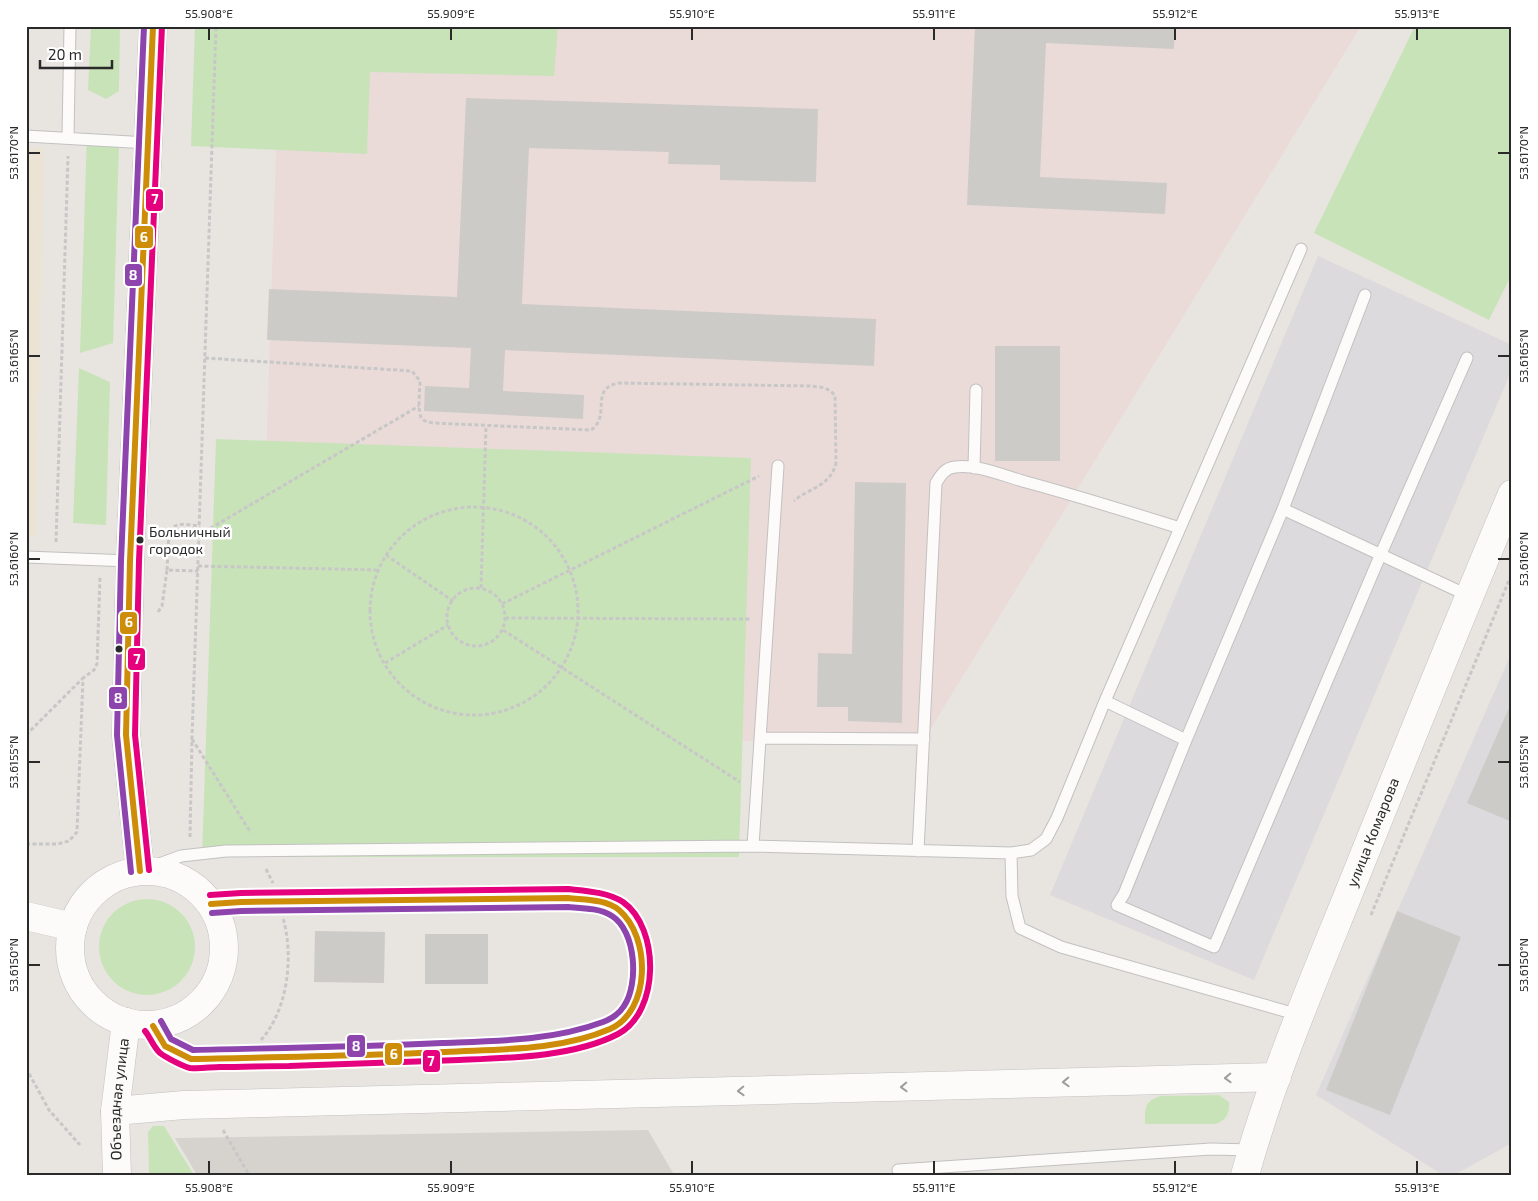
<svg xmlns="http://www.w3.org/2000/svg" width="1538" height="1201" font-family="'Exo 2',sans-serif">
	<rect width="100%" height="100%" fill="#e8e5e0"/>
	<path fill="#dcdadc" d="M 1318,256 L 1512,345 L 1512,369 L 1254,980 L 1050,895 Z
		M 1512,652 L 1512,1143 L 1454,1175 L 1443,1175 L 1316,1095 Z"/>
	<path fill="#ebe4d5" d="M 26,148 L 44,148 L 36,537 L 26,536 Z"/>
	<path fill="#eadbd9" d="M 280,26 L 1361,26 L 922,743 L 257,736 Z"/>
	<path fill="#c9e3b9" d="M 91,26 L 120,26 L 119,91 L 106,99 L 88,90 Z
		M 195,26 L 558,26 L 554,76 L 370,72 L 367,154 L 191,146 Z
		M 1415,26 L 1512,26 L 1512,274 L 1489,320 L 1314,233 Z
		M 87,132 L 119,145 L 113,343 L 80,353 Z
		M 79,368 L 110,382 L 106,525 L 73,523 Z
		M 216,439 L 751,458 L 739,857 L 202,857 Z
		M99 947a48 48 0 1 1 96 0a48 48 0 1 1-96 0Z
		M 1219,1095 L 1229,1102 C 1230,1113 1226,1121 1215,1124 L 1145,1124 C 1145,1108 1144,1101 1161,1096 Z
		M 153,1126 L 164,1126 L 194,1175 L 149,1175 L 148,1132 Z"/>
	<path fill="#d6d3ce" d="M 648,1130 L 673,1173 L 669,1175 L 197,1175 L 175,1138 Z"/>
	<path fill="#cdcbc7" d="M 975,26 L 1175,26 L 1174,49 L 1046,43 L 1040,177 L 1167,183 L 1165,214 L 967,205 Z
		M 466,98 L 818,109 L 816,182 L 720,180 L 720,165 L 668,164 L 669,152 L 529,148 L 522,304 L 876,319 L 874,366 L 505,350 L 503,391 L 584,395 L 583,419 L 424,411 L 425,386 L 469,388 L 471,348 L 267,340 L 269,289 L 457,297 Z
		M 995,346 L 1060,346 L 1060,461 L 995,461 Z
		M 855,482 L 906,483 L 902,723 L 848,721 L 848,707 L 817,707 L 818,653 L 852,654 Z
		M 1512,701 L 1512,822 L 1467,803 Z
		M 1397,911 L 1461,937 L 1390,1115 L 1326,1090 Z
		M 315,931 L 385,932 L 384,983 L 314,982 Z
		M 425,934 L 488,934 L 488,984 L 425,984 Z"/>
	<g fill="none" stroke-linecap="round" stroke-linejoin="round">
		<g stroke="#c2c1c1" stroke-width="13">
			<path id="lane" d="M 26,136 L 148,143
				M 68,137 L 70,26
				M 1365,295 L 1283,509 L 1469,596
				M 974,468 L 976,390
				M 1283,509 L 1186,740 L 1124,894 L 1117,905 L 1214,947 L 1380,556 L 1467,358
				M 26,557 L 130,561
				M 1105,701 L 1186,740
				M 760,738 L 924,739
				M 753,846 L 778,466
				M 918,851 L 936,483 C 941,475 945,468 955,467 C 978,464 1004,476 1026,482 C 1078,496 1129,512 1180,528
				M 1011,853 L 1012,896 L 1020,928 L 1061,947 L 1299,1015
				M 140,871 L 181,856 L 226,851 L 753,846 L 1011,853 L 1031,850 L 1046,839 L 1057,818 L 1105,701 L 1301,249
				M 153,1026 L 165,1046 L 191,1059 C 273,1057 355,1056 437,1052 C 493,1049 551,1050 604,1031 C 609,1029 617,1026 621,1022 C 651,1000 647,933 619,910 C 607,901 583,900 568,898 L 241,902 L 211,904
				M 901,1175 L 898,1170 L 1211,1149 L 1252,1150"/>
		</g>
		<g stroke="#c2c1c1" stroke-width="29">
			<g id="secondary">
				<path d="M 140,871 L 126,735 L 130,561 L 153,26"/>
				<circle cx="147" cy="948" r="77"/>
				<path d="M 26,916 L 73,927"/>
				<path d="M 115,1111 L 184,1105 L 1277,1077"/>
				<path id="s1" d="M 117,1175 L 115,1111 L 126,1022"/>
				<path id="s2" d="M 1245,1175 C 1273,1074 1315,977 1354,880 C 1406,751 1458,622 1512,494"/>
			</g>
		</g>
		<path stroke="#c8c7c7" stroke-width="3" stroke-dasharray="4 2.5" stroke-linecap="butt" d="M 205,358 L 412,371 L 420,381 C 420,390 417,413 422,419 C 425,422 429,422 433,423 L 591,430 C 612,416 588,387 620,383 L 810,386 C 820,387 829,387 835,396 L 836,463 C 830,487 810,487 794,501
			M370 611a104 104 0 1 1 208 0a104 104 0 1 1-208 0Z
			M 199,535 L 419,406
			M 56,542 L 68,156
			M 386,555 L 453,601
			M 198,566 L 379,570
			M 167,570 L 169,531 C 176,521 189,525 200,526
			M 481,588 L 486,426
			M447 617a29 29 0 1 1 58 0a29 29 0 1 1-58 0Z
			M 502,604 L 759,476
			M 158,612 L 162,606 L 167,570 L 198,571
			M 505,618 L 750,619
			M 503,630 L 740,782
			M 385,663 L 448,625
			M 26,735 L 82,679
			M 192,739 L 251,833
			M 190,837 L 192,738 L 216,26
			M 26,844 L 58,844 L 69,841 L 77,832 L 83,678 L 94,670 L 97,664 L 100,577
			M 266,869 L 273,883
			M 1371,915 L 1512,573
			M 261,1040 C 288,1010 294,956 283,918
			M 26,1068 L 49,1110 L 80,1145
			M 223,1130 L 249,1175"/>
		<use href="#lane" stroke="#fcfbfa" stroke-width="11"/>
		<use href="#secondary" stroke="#fcfbfa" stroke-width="28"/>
		<g stroke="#fff" stroke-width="10">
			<path id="bus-1" d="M 140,871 L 126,735 L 130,561 L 153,26
				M 153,1026 L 165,1046 L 191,1059 C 276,1057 361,1056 445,1052 C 499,1049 559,1051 610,1029 C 651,1011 651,937 619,910 C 606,899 584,900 568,898 L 241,902 L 211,904"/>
		</g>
		<g stroke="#fff" stroke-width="10">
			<path id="bus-2" d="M 149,870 L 135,735 L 139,561 L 162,26
				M 145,1031 C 150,1037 154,1048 160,1053 C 165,1057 184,1067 190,1068 C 200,1069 211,1067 220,1067 C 243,1067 266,1066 289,1066 C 345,1064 402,1062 459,1060 C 508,1058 574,1057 618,1034 C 660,1012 660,928 623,902 C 607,892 586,891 568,889 L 241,893 L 210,895"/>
		</g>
		<g stroke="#fff" stroke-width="10">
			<path id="bus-3" d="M 131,872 L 117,735 L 121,561 L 144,26
				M 161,1021 L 171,1039 L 193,1050 C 276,1048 359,1047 442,1043 C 496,1041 552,1041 603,1022 C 611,1019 619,1014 624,1006 C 639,984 636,931 612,916 C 600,908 581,908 568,907 L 241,911 L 212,913"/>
		</g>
		<use href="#bus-1" stroke="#ce8d08" stroke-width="6"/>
		<use href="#bus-2" stroke="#e5007d" stroke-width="6"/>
		<use href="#bus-3" stroke="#8e44ad" stroke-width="6"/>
	</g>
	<defs><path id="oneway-chevron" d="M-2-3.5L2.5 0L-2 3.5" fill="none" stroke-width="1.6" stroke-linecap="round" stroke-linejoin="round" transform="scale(1.25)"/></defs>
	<g stroke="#9e9d9c">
		<use href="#oneway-chevron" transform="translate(1228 1078) rotate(178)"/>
		<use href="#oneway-chevron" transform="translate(1066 1082) rotate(178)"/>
		<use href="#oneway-chevron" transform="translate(904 1087) rotate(178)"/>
		<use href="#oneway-chevron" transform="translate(741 1091) rotate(178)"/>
	</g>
	<path fill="none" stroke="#2a2a2a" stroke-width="2" d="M 209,28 L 209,40M 451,28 L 451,40M 692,28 L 692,40M 934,28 L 934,40M 1175,28 L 1175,40M 1417,28 L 1417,40M 28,153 L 40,153M 1498,153 L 1510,153M 28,356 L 40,356M 1498,356 L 1510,356M 28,559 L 40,559M 1498,559 L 1510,559M 28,762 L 40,762M 1498,762 L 1510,762M 28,965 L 40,965M 1498,965 L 1510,965M 209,1161 L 209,1174M 451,1161 L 451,1174M 692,1161 L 692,1174M 934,1161 L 934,1174M 1175,1161 L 1175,1174M 1417,1161 L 1417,1174"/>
	<g fill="#2a2a2a" stroke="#fff" stroke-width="2">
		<circle cx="140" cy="540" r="4.5"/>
		<circle cx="119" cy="649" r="4.5"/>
	</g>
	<g text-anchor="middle" stroke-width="5" stroke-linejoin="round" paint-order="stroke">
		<g font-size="14" fill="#2a2a2a" stroke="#fff" text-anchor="start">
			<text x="149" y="537">Больничный<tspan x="149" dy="17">городок</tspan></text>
		</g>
		<g font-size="15" fill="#2a2a2a" stroke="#fff">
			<text dy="5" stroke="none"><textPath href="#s2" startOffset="366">улица Комарова</textPath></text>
			<text dy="5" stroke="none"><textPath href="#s1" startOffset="76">Объездная улица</textPath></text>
		</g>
	</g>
	<g stroke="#fff" stroke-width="2">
		<rect x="145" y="188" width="19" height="24" rx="5" fill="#e5007d"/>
		<rect x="134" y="225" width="20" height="24" rx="5" fill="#ce8d08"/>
		<rect x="124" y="263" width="19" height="24" rx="5" fill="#8e44ad"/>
		<rect x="119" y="611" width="19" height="24" rx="5" fill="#ce8d08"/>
		<rect x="127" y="647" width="19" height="24" rx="5" fill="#e5007d"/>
		<rect x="108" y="686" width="20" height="24" rx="5" fill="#8e44ad"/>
		<rect x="346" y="1034" width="20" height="24" rx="5" fill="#8e44ad"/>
		<rect x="384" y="1042" width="19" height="24" rx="5" fill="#ce8d08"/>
		<rect x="422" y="1049" width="19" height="24" rx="5" fill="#e5007d"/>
	</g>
	<g font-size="14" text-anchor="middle" font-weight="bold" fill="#fff">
		<text x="155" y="204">7</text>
		<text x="144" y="242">6</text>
		<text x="133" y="280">8</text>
		<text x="129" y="627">6</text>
		<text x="137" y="664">7</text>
		<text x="118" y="703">8</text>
		<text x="356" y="1051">8</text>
		<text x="394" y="1059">6</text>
		<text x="431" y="1066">7</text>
	</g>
	<rect width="1538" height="1201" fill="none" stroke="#ffffff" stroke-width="55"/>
	<path d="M40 60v8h72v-8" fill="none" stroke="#2a2a2a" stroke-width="2.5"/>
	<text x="48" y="60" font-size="15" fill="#2a2a2a" stroke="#ffffff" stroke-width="4" paint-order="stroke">20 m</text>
	<rect x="28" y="28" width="1482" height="1146" fill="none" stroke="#2a2a2a" stroke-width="2"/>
	<g font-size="12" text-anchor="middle" fill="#2a2a2a">
		<text x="209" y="18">55.908°E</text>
		<text x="451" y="18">55.909°E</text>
		<text x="692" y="18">55.910°E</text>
		<text x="934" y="18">55.911°E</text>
		<text x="1175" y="18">55.912°E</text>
		<text x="1417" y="18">55.913°E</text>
		<text transform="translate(14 153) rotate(-90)" y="4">53.6170°N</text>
		<text transform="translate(1524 153) rotate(-90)" y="4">53.6170°N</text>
		<text transform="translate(14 356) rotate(-90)" y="4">53.6165°N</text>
		<text transform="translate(1524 356) rotate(-90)" y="4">53.6165°N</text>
		<text transform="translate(14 559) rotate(-90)" y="4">53.6160°N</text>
		<text transform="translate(1524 559) rotate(-90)" y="4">53.6160°N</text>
		<text transform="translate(14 762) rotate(-90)" y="4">53.6155°N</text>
		<text transform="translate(1524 762) rotate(-90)" y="4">53.6155°N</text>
		<text transform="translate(14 965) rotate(-90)" y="4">53.6150°N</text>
		<text transform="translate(1524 965) rotate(-90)" y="4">53.6150°N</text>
		<text x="209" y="1192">55.908°E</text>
		<text x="451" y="1192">55.909°E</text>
		<text x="692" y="1192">55.910°E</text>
		<text x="934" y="1192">55.911°E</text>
		<text x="1175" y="1192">55.912°E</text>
		<text x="1417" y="1192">55.913°E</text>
	</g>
</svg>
